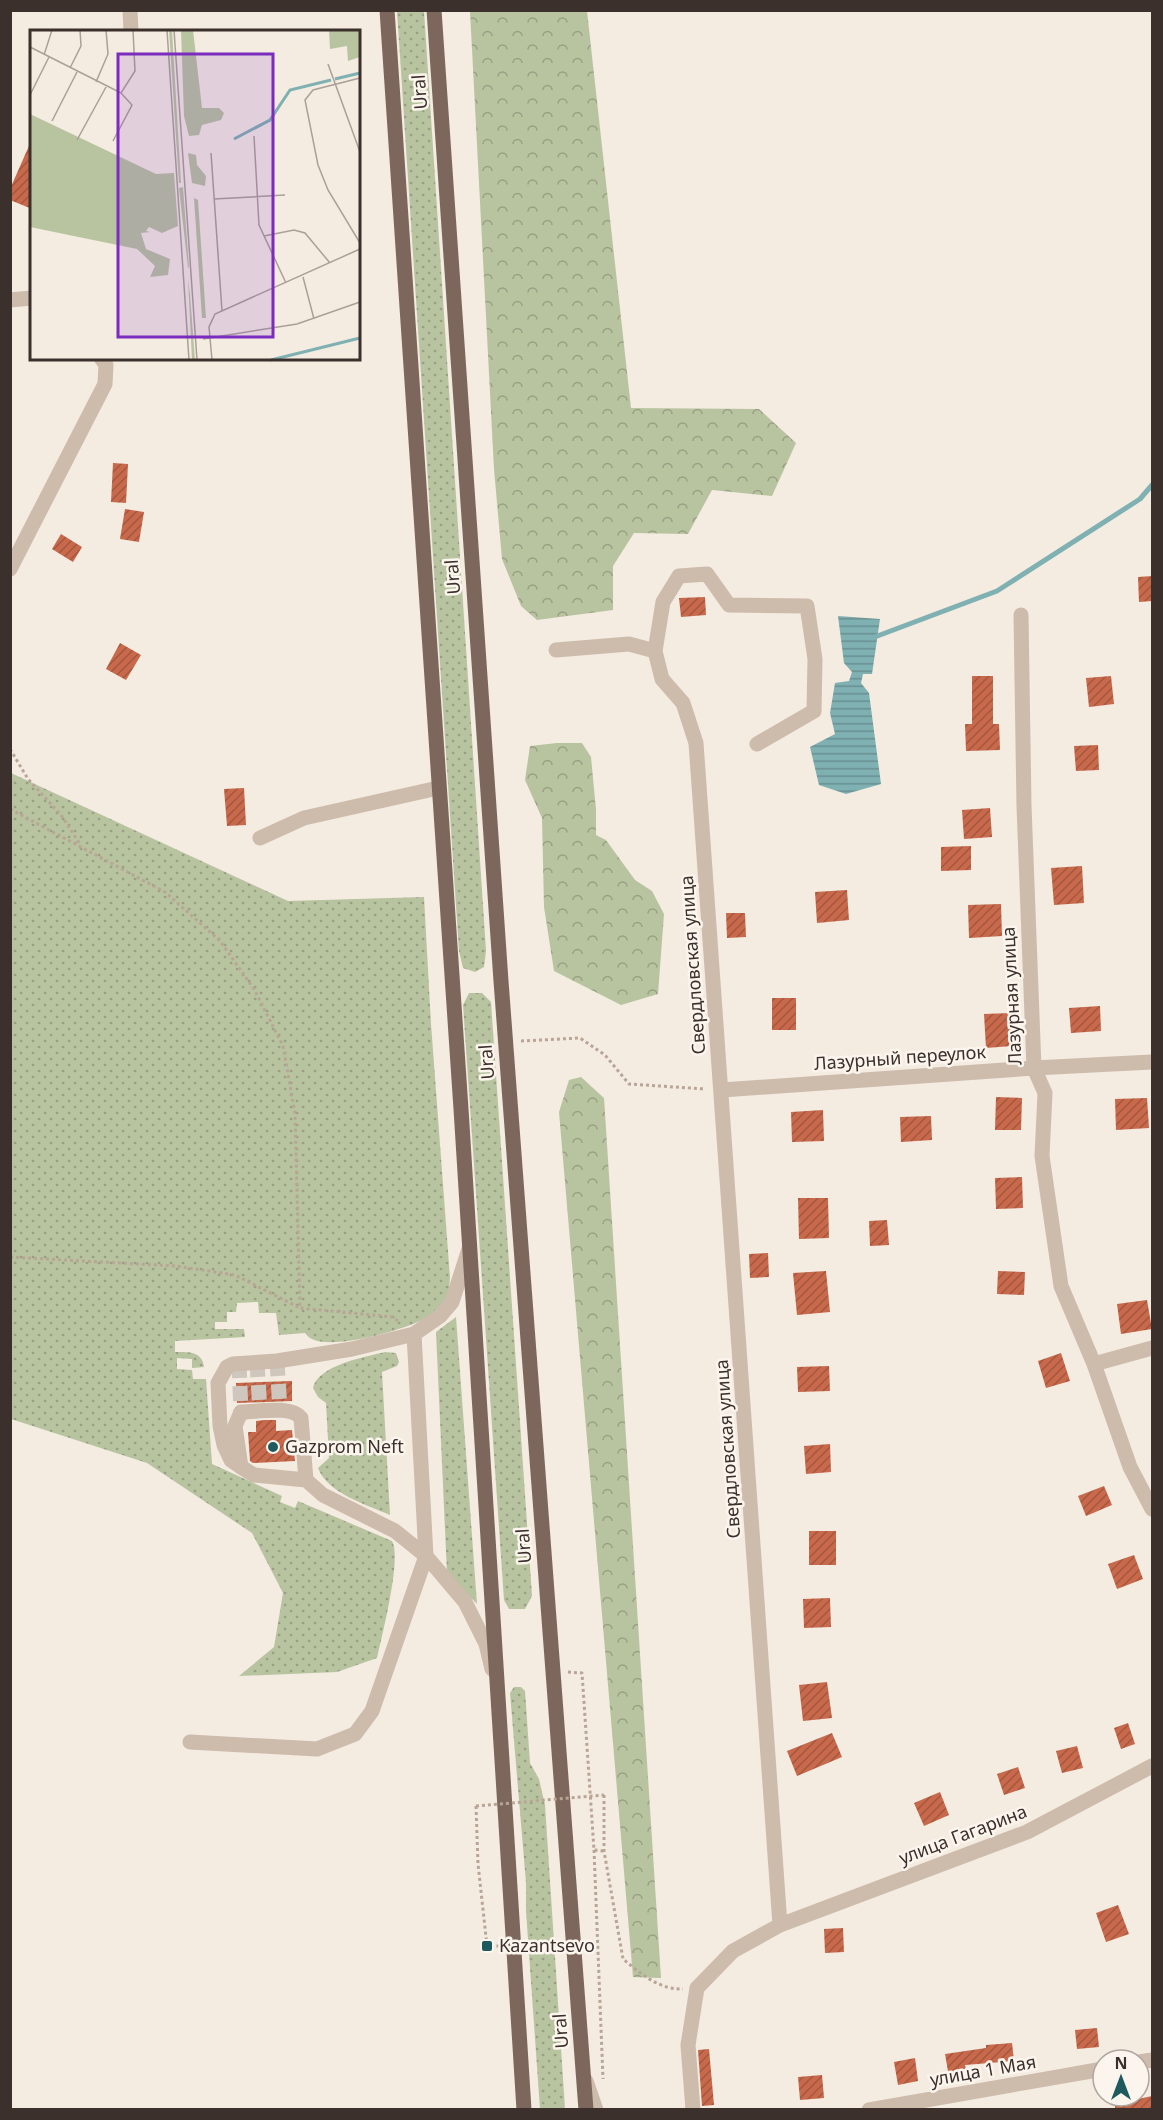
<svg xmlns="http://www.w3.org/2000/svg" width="1163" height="2120" font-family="'Noto Sans',sans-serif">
	<defs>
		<pattern id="grass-dots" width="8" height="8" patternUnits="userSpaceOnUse" patternTransform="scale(1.5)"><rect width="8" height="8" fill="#b8c4a0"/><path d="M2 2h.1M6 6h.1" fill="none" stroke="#97a083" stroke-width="1.8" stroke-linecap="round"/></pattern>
		<pattern id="forest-crowns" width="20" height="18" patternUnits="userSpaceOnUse" patternTransform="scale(1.5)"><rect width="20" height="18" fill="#b8c4a0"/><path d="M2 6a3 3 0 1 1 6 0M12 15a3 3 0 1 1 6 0" fill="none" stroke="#97a083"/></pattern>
		<pattern id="water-rules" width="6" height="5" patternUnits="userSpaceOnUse" patternTransform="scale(1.5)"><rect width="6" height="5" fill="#7fb0b2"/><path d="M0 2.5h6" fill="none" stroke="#699091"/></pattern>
		<pattern id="building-hatch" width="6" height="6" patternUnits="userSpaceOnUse" patternTransform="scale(1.5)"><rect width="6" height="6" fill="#c8694b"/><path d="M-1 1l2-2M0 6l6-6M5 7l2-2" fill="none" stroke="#a4573f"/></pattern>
	</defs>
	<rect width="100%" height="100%" fill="#f4ebe1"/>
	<path fill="url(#grass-dots)" d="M 397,11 L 424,11 L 486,951 L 484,967 L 475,972 L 463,968 L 459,951 Z
		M 11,773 L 288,901 L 424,897 L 431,1024 L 450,1278 C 449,1291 448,1303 437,1312 C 417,1327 335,1351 312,1339 C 309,1338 307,1335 305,1333 L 279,1335 L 276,1313 L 259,1313 L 258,1302 L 237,1303 L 236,1312 L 227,1312 L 227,1322 L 215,1322 L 215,1329 L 244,1329 L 245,1337 L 175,1341 L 175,1352 C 189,1352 202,1351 204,1367 L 192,1368 L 192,1359 L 177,1358 L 177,1369 L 192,1370 L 193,1379 L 206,1379 L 212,1464 L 282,1496 L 280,1502 L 295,1508 L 298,1501 L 392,1541 C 402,1558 382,1635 377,1658 L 337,1672 L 239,1676 L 274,1647 L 283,1593 L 252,1533 L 147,1463 L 11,1419 Z
		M 469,993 L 482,993 L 491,1002 L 532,1596 L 525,1609 L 509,1609 L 504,1600 L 463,1005 Z
		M 456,1317 L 477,1604 L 447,1573 L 436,1332 Z
		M 385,1352 L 396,1353 L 399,1362 L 397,1366 L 382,1372 L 390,1515 C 367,1505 327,1493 318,1468 L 329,1458 L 326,1403 L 318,1397 L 313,1388 C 318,1365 365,1357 385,1352 Z
		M 514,1687 L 521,1687 L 525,1691 L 530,1763 L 539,1779 L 545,1805 L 565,2109 L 540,2109 L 526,1911 L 526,1883 L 510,1693 Z"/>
	<path fill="url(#forest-crowns)" d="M 470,11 L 587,11 L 631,408 L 759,409 L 796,443 L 772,496 L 712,490 L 688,534 L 634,533 L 613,566 L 613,610 L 537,620 L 521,606 L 502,559 L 494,469 Z
		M 557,743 L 582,743 L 591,757 L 596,810 L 596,835 L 606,840 L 635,880 L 652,891 L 664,914 L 658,994 L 621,1005 L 554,971 L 544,907 L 542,818 L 525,780 L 530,746 Z
		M 581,1077 L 604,1098 L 661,1978 L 633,1977 L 559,1112 L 569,1080 Z"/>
	<path fill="url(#water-rules)" d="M 838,616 L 880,619 L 872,674 L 863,674 L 861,683 L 869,693 L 881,784 L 846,794 L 819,785 L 810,747 L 835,734 L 830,713 L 835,683 L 849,681 L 852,672 L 844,663 Z"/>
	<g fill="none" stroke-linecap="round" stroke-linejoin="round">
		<path stroke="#7fb0b2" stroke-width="5" d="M 872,638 L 997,591 L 1140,499 L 1152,485"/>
	</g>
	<path fill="url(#building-hatch)" d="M 32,139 L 32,209 L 10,200 L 10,189 Z
		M 113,463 L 128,464 L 126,503 L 111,502 Z
		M 125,509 L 144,512 L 139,542 L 120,539 Z
		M 61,534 L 82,547 L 73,562 L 52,549 Z
		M 1152,576 L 1152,601 L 1139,602 L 1138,577 Z
		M 705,597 L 706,615 L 681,617 L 679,598 Z
		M 120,643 L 141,655 L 126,680 L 106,669 Z
		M 972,676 L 993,676 L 993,724 L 999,724 L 1000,750 L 966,751 L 965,724 L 972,724 Z
		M 1111,676 L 1114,704 L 1089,707 L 1086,678 Z
		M 1098,745 L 1099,770 L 1076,771 L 1074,746 Z
		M 244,788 L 246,825 L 227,826 L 224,789 Z
		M 990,808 L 992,837 L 964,839 L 962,810 Z
		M 971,846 L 971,870 L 941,871 L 941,847 Z
		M 1082,866 L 1084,903 L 1054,905 L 1051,868 Z
		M 847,890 L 849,920 L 817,923 L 815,892 Z
		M 1001,904 L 1002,936 L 969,938 L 968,905 Z
		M 726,913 L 745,913 L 746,937 L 727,938 Z
		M 772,998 L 796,998 L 796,1030 L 772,1030 Z
		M 1100,1006 L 1101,1031 L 1071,1033 L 1069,1008 Z
		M 1011,1013 L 1012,1046 L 986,1048 L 984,1014 Z
		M 996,1097 L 1022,1098 L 1021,1130 L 995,1130 Z
		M 1147,1098 L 1149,1128 L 1116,1130 L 1115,1099 Z
		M 823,1110 L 824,1141 L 792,1142 L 791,1112 Z
		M 931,1116 L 932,1140 L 901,1142 L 900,1117 Z
		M 1022,1177 L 1023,1208 L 996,1209 L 995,1178 Z
		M 798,1198 L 828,1198 L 829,1238 L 799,1239 Z
		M 887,1220 L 889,1245 L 870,1246 L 869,1221 Z
		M 768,1253 L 769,1277 L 750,1278 L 749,1254 Z
		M 826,1271 L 830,1312 L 797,1315 L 793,1273 Z
		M 998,1271 L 1025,1272 L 1024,1295 L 997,1294 Z
		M 1147,1300 L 1152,1329 L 1121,1334 L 1117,1304 Z
		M 1061,1353 L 1070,1381 L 1046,1388 L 1038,1361 Z
		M 829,1366 L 830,1391 L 798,1392 L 797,1367 Z
		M 292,1381 L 292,1401 L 237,1403 L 236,1383 Z
		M 265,1420 L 276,1420 L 276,1431 L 292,1430 L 295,1461 L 253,1463 L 250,1461 L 248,1432 L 256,1432 L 256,1421 Z
		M 830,1444 L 831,1472 L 806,1474 L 804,1446 Z
		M 1104,1486 L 1112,1505 L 1086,1516 L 1078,1496 Z
		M 809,1531 L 836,1531 L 836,1565 L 809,1565 Z
		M 1134,1555 L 1143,1579 L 1117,1589 L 1108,1564 Z
		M 830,1598 L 831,1627 L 804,1628 L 803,1599 Z
		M 827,1682 L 832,1718 L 803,1721 L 799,1685 Z
		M 1128,1723 L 1135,1744 L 1121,1749 L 1114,1728 Z
		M 832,1733 L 842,1757 L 797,1776 L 787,1751 Z
		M 1077,1746 L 1083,1768 L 1062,1773 L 1056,1751 Z
		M 1018,1767 L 1025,1788 L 1004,1795 L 997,1774 Z
		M 940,1792 L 949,1815 L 924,1826 L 914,1803 Z
		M 1118,1905 L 1129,1934 L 1106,1942 L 1096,1913 Z
		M 843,1928 L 844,1952 L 825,1953 L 824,1929 Z
		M 1097,2028 L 1099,2047 L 1077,2049 L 1075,2030 Z
		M 1012,2043 L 1014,2061 L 965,2065 L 967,2074 L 949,2077 L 945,2054 L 986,2048 L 986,2045 Z
		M 709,2049 L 714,2105 L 702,2106 L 698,2050 Z
		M 915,2058 L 918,2081 L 898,2085 L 894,2062 Z
		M 822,2075 L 824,2098 L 800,2100 L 798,2077 Z
		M 1152,2096 L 1152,2109 L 1115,2109 L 1115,2104 Z"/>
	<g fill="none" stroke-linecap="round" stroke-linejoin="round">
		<path stroke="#cfc6bd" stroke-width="15" stroke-dasharray="15 8" stroke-linecap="butt" d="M 277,1361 L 280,1411
			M 257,1362 L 260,1412
			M 239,1363 L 241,1412"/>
		<path stroke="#b9a596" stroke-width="3" stroke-dasharray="3 3" stroke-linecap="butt" d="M 10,749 L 28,779 L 61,815 L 80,844
			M 10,809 L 165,892 L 220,941 L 254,989 L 283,1046 L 295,1113 L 300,1308 L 393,1317 L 399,1322
			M 521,1041 L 580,1038 L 605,1055 L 629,1084 L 705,1089
			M 10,1257 L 176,1266 L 235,1275 L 300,1308
			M 568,1672 L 582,1673 L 594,1850 L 604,1851
			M 604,1795 L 604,1851 L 623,1959 C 640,1973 659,1990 683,1989
			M 476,1806 L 478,1864 L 487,1946 L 500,1946
			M 594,1850 L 603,2079"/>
		<path stroke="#cdbbac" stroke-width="15" d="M 130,10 L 131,32
			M 10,300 L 32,298
			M 10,569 L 105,384 L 106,365 L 101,358
			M 1021,615 L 1024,806 L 1034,1068 L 1045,1093 L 1042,1156 L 1061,1286 L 1094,1364 L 1130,1467 L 1152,1509
			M 556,650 L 629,644 L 655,651 L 662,679 L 683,703 L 696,743 L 780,1925
			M 655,651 L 663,602 L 679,576 L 707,574 L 729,605 L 807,606 L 815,659 L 814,711 L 757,744
			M 260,838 L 304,818 L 438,788
			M 722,1090 L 1034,1068 L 1152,1062
			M 469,1249 L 452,1302 L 440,1316 L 414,1334 L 352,1349 L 277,1361 L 233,1364 L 227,1367 L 218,1383 L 220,1426 L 224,1445 L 231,1460 L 241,1467 L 254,1475 L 306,1480 L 323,1495 L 395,1531 L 426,1556 L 465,1602 L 486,1644 L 492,1669
			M 1094,1364 L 1152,1348
			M 241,1467 L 235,1426 L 241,1412 C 257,1412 291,1405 301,1418 L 306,1480
			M 190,1742 L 317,1749 L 355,1734 L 372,1711 L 426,1556 L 414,1334
			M 1139,2062 L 1152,2060
			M 586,2081 L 596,2110
			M 693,2110 L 688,2045 L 697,1988 L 733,1951 L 780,1925 L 1027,1832 L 1152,1766
			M 869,2110 L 1103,2069"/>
		<path stroke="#7d675c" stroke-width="15" d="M 387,10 L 461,1109 L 524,2110
			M 434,10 L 501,981 L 586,2110"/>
		<path stroke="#b9a596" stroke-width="3" stroke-dasharray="3 3" stroke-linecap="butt" d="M 476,1806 L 604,1795"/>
	</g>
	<g fill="#1f5a5e" stroke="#fbf5ee" stroke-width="2">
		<circle cx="273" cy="1447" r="6"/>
		<rect x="481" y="1940" width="12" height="12" rx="3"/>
	</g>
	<g text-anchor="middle" stroke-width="5" stroke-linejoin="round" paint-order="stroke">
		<g font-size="18" fill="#3b302b" stroke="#fbf5ee">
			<text transform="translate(420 92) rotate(-94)" y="6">Ural</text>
			<text transform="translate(453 577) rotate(-94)" y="6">Ural</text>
			<text transform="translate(693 965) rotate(-94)" y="6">Свердловская улица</text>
			<text transform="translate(1012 996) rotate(-93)" y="6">Лазурная улица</text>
			<text transform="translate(900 1058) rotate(-4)" y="6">Лазурный переулок</text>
			<text transform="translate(487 1062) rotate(-94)" y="6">Ural</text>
			<text transform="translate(728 1449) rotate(-94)" y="6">Свердловская улица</text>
			<text transform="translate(524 1546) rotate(-94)" y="6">Ural</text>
			<text transform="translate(963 1835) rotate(-21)" y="6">улица Гагарина</text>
			<text transform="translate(561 2031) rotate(-94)" y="6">Ural</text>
			<text transform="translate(983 2071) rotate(-10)" y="6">улица 1 Мая</text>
		</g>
		<g font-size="18" fill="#3b302b" stroke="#fbf5ee" text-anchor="start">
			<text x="285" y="1453">Gazprom Neft</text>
			<text x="499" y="1952">Kazantsevo</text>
		</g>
	</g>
	<g transform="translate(30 30)">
		<rect width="330" height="330" fill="#f4ebe1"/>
		<path d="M 139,0 L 142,0 L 151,153 L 149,153 ZM 299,0 L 330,0 L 330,27 L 318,31 L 317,16 L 300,19 ZM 0,84 L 126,144 L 144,143 L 148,196 L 132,203 L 119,197 L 116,201 L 120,202 L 111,203 L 116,219 L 140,229 L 138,245 L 120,247 L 125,236 L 107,219 L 0,197 ZM 153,157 L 159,237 L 158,238 L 149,158 ZM 158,249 L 160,265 L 165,330 L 162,330 Z" fill="#b8c4a0"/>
		<path d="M 151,0 L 163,0 L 172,78 L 189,78 L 194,83 L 191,90 L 172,95 L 169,105 L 159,106 L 154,86 ZM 158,123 L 166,125 L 167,135 L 176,146 L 175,156 L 162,153 ZM 164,168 L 168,170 L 176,288 L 172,288 Z" fill="#b8c4a0"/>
		<path fill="none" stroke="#7fb0b2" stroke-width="3" d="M 305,49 L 330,43M 204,109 L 240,90 L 260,60 L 301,50M 241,330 L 330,308"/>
		<path fill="none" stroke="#aaa098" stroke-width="1.5" d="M 137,0 L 159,330M 144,0 L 167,330M 0,17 L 91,63 L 105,41 L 103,0M 14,25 L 22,0M 298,34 L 330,122M 40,38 L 51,16 L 50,0M 330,48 L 283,60 L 275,70 L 288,135 L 298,160 L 330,213M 66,52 L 78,24 L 76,0M 0,65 L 19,27M 22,91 L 47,42M 224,106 L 229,195 L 256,253M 47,110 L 76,57M 83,111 L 102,75 L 91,63M 181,123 L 192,281M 184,169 L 255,165M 234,206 L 264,200 L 275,203 L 300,233M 273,247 L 284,289M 173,309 L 267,294 L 330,272M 182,330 L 179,297 L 185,284 L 330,219"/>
		<path fill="#7b2cbf" fill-opacity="0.15" stroke="#7b2cbf" stroke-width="3" d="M 88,24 L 243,24 L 243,307 L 88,307 Z"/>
		<rect width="330" height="330" fill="none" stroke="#3b302b" stroke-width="3"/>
	</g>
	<rect width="1163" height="2120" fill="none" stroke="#3b302b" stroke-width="24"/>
	<g transform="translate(1121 2078)"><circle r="28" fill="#fbf5ee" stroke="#aea6a0" stroke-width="1.5"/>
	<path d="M0-4.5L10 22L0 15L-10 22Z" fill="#1f5a5e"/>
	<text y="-9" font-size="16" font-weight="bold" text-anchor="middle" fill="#3b302b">N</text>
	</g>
</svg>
